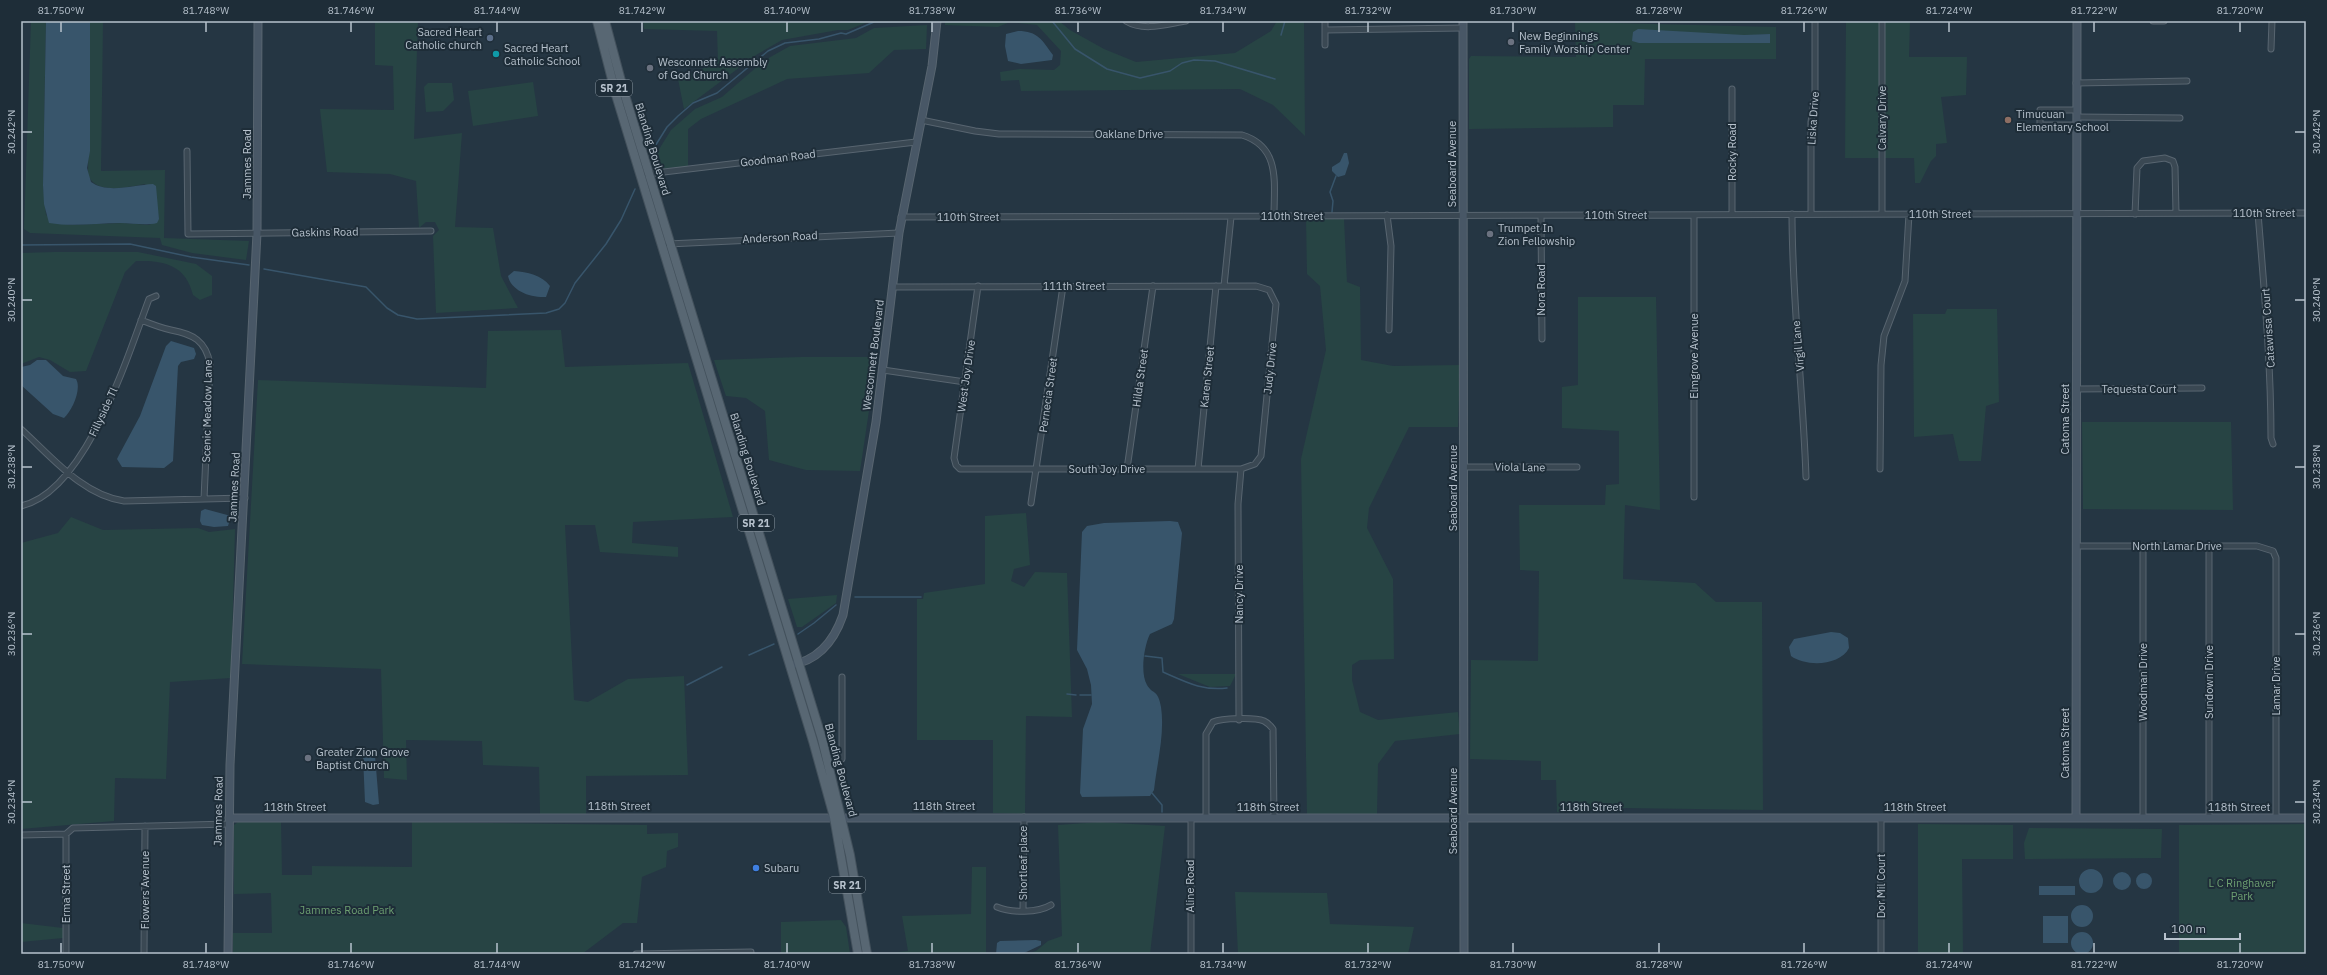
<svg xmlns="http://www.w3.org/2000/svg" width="2327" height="975" font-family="'IBM Plex Sans',sans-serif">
	<rect width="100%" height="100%" fill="#253643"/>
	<path fill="#274444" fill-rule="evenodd" d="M 31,21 L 46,21 L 43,185 L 46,215 L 68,225 L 123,223 L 149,225 L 159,219 L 158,212 L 145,184 C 128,187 96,195 88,175 L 90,21 L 103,21 L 101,171 L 165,170 L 164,238 L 249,241 L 246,260 L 192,253 L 162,245 L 160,238 L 30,233 L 24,229 Z
		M 375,21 L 418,21 L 414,139 L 462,133 L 455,227 L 493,228 L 501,276 L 518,308 L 436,313 L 433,236 L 439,230 L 435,222 L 426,222 L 419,228 L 416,181 L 390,174 L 327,172 L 320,109 L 394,110 L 393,66 L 375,65 Z
		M 643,21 L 870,21 L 848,30 L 838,30 L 782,40 L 756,55 L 684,109 L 678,79 L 718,62 L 717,31 L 644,29 Z
		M 945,21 L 1059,21 L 1070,30 L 1104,49 L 1136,62 L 1235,53 L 1271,31 L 1277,21 L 1304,21 L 1305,136 L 1273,105 L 1240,89 L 1021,91 L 1019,80 L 1001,81 L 1000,72 L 1020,69 L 1054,70 L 1060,65 L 1061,51 L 1037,25 L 1010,22 L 998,27 L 945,25 Z
		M 1846,21 L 1910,21 L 1909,57 L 1967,57 L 1966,95 L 1941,97 L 1947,143 L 1936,144 L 1936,156 L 1931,161 L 1920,183 L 1915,183 L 1914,158 L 1845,158 Z
		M 1575,22 L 1776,27 L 1776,59 L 1645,59 L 1644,105 L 1613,105 L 1613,127 L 1469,129 L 1469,59 L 1471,56 L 1576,57 ZM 1770,34 L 1770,43 L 1639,43 Z
		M 927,25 L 926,49 L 894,50 L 869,73 L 787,79 L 701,119 L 688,129 L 688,166 L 659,169 L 655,168 L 653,159 L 671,130 L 695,109 L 722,97 L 765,60 L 790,46 L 856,38 L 874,28 Z
		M 533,82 L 538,116 L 473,126 L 468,91 Z
		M 428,83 L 452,83 L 454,100 L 443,111 L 426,112 L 424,87 Z
		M 1306,218 L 1344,219 L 1347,282 L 1360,287 L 1361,360 L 1393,366 L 1460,365 L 1458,427 L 1409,427 L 1369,508 L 1367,528 L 1393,579 L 1394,659 L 1360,660 L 1352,665 L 1352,680 L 1360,712 L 1378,720 L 1458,712 L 1460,734 L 1395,741 L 1378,764 L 1377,814 L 1307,816 L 1301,459 L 1326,350 L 1320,286 L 1307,274 Z
		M 54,252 L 138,252 L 196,264 L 212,276 L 212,295 L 200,300 L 193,295 C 186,265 164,260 136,261 L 125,272 L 86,371 L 70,372 L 50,360 L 39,357 L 21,364 L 21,253 Z
		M 1578,297 L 1656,297 L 1660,510 L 1625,505 L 1623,579 L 1695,583 L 1716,602 L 1762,602 L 1763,810 L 1625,808 L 1557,812 L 1556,780 L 1541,780 L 1541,761 L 1470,759 L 1471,660 L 1538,661 L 1539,571 L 1520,570 L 1519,505 L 1605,505 L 1606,485 L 1619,484 L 1619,431 L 1562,428 L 1562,387 L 1578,385 Z
		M 1947,309 L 1997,309 L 1999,402 L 1986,406 L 1981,461 L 1959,461 L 1953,434 L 1914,437 L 1913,314 L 1945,314 Z
		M 561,330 L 565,367 L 688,363 L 733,517 L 633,522 L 632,543 L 678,547 L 678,557 L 600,552 L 595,525 L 565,525 L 574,700 L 588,702 L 628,679 L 684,676 L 688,775 L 586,776 L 586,814 L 540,814 L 539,767 L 483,765 L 482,741 L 406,740 L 407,780 L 384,778 L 381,669 L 242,664 L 258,380 L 486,388 L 488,331 Z
		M 801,357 L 877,357 L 860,471 L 806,470 L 769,460 L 765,411 L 746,398 L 726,396 L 714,360 Z
		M 2082,422 L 2231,422 L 2233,510 L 2083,509 Z
		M 1026,513 L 1030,565 L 1014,569 L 1011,581 L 1024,587 L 1035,572 L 1067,573 L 1072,717 L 1026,716 L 1025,814 L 993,813 L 993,740 L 917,740 L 917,599 L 923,599 L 924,593 L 985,584 L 985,516 Z
		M 71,517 L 103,530 L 198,528 L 209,532 L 235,529 L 231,678 L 170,682 L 166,779 L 115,778 L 114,821 L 21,829 L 21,543 L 58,533 Z
		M 837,595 L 836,603 L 802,627 L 797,627 L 788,599 Z
		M 1178,674 L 1236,674 L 1230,686 L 1210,687 Z
		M 281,820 L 282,875 L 312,875 L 312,866 L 412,867 L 412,822 L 647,825 L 647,834 L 678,833 L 678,847 L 667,851 L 666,867 L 642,877 L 637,923 L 623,923 L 582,954 L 233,954 L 233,933 L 272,933 L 271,893 L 234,894 L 234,825 L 238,822 Z
		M 1100,822 L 1165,826 L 1150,954 L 1027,954 L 1036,951 L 1048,941 L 1062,936 L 1058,825 Z
		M 1918,824 L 2013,825 L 2013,859 L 1962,859 L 1963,954 L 1918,954 Z
		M 2306,824 L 2306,954 L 2179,954 L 2179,825 Z
		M 2029,828 L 2162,829 L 2161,858 L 2025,859 L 2024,843 Z
		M 972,867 L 986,867 L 986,954 L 881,954 L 908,951 L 902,916 L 971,914 Z
		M 1235,892 L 1327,893 L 1330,924 L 1414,927 L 1408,954 L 1238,954 Z
		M 841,920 L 846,927 L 850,954 L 781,954 L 781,922 Z
		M 21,923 L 63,928 L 63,938 L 21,942 Z"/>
	<path fill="#38556b" d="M 46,21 L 90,21 L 90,151 L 87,168 L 91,182 C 107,194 134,185 153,184 L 156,186 L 159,219 L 157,223 C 145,226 133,223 120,223 C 97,223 73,227 49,223 L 44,204 L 43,185 Z
		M 1638,29 L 1744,35 L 1770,34 L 1770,43 L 1639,43 L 1632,41 L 1633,32 Z
		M 1018,31 C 1038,31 1042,40 1053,55 L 1052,60 L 1021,64 L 1008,61 L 1005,46 L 1006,34 Z
		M 1344,153 L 1347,153 L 1349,163 L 1345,175 L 1338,177 L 1332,171 L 1332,167 L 1340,162 Z
		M 514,271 C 527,272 542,275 550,286 L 546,297 C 531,298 511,291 508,276 Z
		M 171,341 L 194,348 L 196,354 L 194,359 L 181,362 L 178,366 L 173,461 L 164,468 L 122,467 L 117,459 L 119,455 L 140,416 L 166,346 Z
		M 37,360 L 46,360 L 63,376 L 76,379 C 82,389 72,411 64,418 L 53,414 L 21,385 L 21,367 L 30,365 Z
		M 205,509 L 231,516 L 228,526 L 214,527 L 202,525 L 200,521 L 201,511 Z
		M 1170,521 L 1178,522 L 1182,533 L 1174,619 L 1172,624 L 1150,634 C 1144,646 1140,673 1147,685 C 1153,695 1158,689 1161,707 C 1165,734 1157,763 1154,790 L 1150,796 L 1082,797 L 1080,793 L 1083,729 L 1092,704 L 1091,685 L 1087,669 L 1077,650 L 1082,532 L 1087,526 L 1104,523 Z
		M 1831,632 L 1840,633 L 1848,638 L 1849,648 C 1840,666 1806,667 1791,656 L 1789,647 L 1794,639 Z
		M 363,756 L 375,756 L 379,804 L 373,805 L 365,802 Z
		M2079 881a12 12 0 1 1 24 0a12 12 0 1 1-24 0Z
		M2113 881a9 9 0 1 1 18 0a9 9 0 1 1-18 0Z
		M2136 881a8 8 0 1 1 16 0a8 8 0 1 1-16 0Z
		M 2039,886 L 2075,886 L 2075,895 L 2039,895 Z
		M2071 916a11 11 0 1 1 22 0a11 11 0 1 1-22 0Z
		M 2043,916 L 2068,916 L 2068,943 L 2043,943 Z
		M2071 943a11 11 0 1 1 22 0a11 11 0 1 1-22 0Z
		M 1036,940 L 1041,941 L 1041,945 L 1022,954 L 996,954 L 997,943 L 1000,941 Z"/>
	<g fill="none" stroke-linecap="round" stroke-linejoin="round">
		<path stroke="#38556b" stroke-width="1.5" d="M 1052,21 L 1075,49 L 1107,69 L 1140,78 L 1170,71 L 1182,63 L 1194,60 L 1215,61 L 1275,79
			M 1281,35 L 1285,21
			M 652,151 L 667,127 L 678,116 L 693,103 L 717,93 L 768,51 L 785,43 L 819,39 L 841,33 L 846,34 L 874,22 L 917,21
			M 1332,212 L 1333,201 L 1330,192 L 1336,176
			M 21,245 L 130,244 L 191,257 L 249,265
			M 264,269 L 366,287 L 387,308 L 398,315 L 417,319 L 546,313 L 559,309 L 565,303 L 575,283 L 606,244 L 621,220 L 635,189
			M 855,597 L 921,597
			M 798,634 L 814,623 L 836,605
			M 749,655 L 774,644
			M 1145,656 L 1162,658 L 1163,672 C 1186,682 1202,691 1227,688
			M 687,685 L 722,667
			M 1067,694 L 1076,695
			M 1080,695 L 1091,695
			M 1152,793 L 1162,805 L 1162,812"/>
		<g stroke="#586570" stroke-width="7">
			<path id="street" d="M 1126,21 C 1144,32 1167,24 1186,21
				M 1325,21 L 1325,45
				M 1882,21 L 1882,214
				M 2153,21 L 2164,21
				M 1325,30 L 1463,28
				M 2271,49 L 2272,21
				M 2076,83 L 2187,81
				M 1732,89 L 1732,214
				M 2077,110 L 2040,110 L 2040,125 L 2077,125
				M 2077,117 L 2180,118
				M 921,120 L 975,131 L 999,134 L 1242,135 C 1281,147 1274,183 1274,216
				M 187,151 L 188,234 L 431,231
				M 647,174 L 916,142
				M 2258,213 C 2264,288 2271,362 2271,438 L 2273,444
				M 1792,214 C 1792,302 1803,389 1806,477
				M 1811,214 L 1811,122 L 1815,95 L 1815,21
				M 2135,214 L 2137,168 L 2143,161 L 2165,158 L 2173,161 L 2175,167 L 2176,213
				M 1387,215 L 1391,246 L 1389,330
				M 1541,216 L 1542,339
				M 901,217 L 2306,213
				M 668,244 L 899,233
				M 1224,286 L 1231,217
				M 892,287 L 1256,286 L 1269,290 L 1276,304 L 1261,456 L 1255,464 L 1241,469 L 960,469 L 956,465 L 954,458 L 978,286
				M 141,320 C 151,324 161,328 171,330 C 193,334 206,341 210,364 L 204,499
				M 883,370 L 965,382
				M 2076,389 L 2202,388
				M 21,429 C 51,456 82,495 124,501 L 245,498
				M 1463,467 L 1577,467
				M 1127,469 L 1153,286
				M 1198,469 L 1216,286
				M 1880,469 L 1881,365 L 1884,336 L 1905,281 L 1909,214
				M 1694,497 L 1694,215
				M 1031,503 L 1063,286
				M 21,506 C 86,492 128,355 149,299 L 156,296
				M 2076,546 L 2257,546 L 2273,551 L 2276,558 L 2276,818
				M 2209,546 L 2209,818
				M 1239,720 L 1238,504 L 1241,469
				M 829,765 L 842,759 L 842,677
				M 1191,818 L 1191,954
				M 1206,818 L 1206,734 L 1213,722 C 1222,718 1255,717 1264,721 C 1268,723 1270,725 1273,729 L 1274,818
				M 2143,818 L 2143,546
				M 66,834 L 66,954
				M 21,835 L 66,834 L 73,828 L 229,824
				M 997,907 C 1011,913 1038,913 1051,905
				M 1023,910 L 1024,817
				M 144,954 L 145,826
				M 636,954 L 751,952 L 751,954
				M 1881,954 L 1881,818"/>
		</g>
		<g stroke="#586570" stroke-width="9">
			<path id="secondary" d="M 1463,21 L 1464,954
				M 790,665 C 818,661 834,641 843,615 L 876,422 L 899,233 L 932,66 L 937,21
				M 229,818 L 2306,818
				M 2076,818 L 2077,21
				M 228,954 L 230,765 L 257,233 L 258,21"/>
		</g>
		<g stroke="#43515c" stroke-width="10">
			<path id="primary" d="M 597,21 L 616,95 L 813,741 L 834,817 L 858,954
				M 605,21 L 624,92 L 822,739 L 850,855 L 867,954"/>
		</g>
		<use href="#street" stroke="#3a4853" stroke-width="5"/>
		<use href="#secondary" stroke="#485766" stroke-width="7"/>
		<use href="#primary" stroke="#586773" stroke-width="8"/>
	</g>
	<path fill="none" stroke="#b7c2cd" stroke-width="1.5" d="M 61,22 L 61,32M 206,22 L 206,32M 351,22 L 351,32M 497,22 L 497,32M 642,22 L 642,32M 787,22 L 787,32M 932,22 L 932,32M 1078,22 L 1078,32M 1223,22 L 1223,32M 1368,22 L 1368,32M 1513,22 L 1513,32M 1659,22 L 1659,32M 1804,22 L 1804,32M 1949,22 L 1949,32M 2094,22 L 2094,32M 2240,22 L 2240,32M 22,132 L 32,132M 2295,132 L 2305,132M 22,300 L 32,300M 2295,300 L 2305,300M 22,467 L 32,467M 2295,467 L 2305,467M 22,634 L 32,634M 2295,634 L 2305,634M 22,802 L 32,802M 2295,802 L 2305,802M 61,943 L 61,953M 206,943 L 206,953M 351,943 L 351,953M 497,943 L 497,953M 642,943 L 642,953M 787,943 L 787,953M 932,943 L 932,953M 1078,943 L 1078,953M 1223,943 L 1223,953M 1368,943 L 1368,953M 1513,943 L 1513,953M 1659,943 L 1659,953M 1804,943 L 1804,953M 1949,943 L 1949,953M 2094,943 L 2094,953M 2240,943 L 2240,953"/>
	<circle fill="#5c6f8a" stroke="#1e2d38" stroke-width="1.5" cx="490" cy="38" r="4"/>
	<g fill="#6b7280" stroke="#1e2d38" stroke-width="1.5">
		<circle cx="1511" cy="42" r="4"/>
		<circle cx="650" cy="68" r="4"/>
		<circle cx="1490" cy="234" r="4"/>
		<circle cx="308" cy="758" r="4"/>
	</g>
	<circle fill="#0f9aa8" stroke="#1e2d38" stroke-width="1.5" cx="496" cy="54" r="4"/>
	<circle fill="#8d6e63" stroke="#1e2d38" stroke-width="1.5" cx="2008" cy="120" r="4"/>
	<circle fill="#3f7fe0" stroke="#1e2d38" stroke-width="1.5" cx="756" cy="868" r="4"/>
	<g text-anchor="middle" stroke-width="4" stroke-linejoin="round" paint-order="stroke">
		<g fill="#1e2d38" stroke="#8995a0" stroke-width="1">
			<rect x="596" y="80" width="36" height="16" rx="3"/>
			<rect x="738" y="515" width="36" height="16" rx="3"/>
			<rect x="829" y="877" width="36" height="16" rx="3"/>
		</g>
		<g font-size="10" font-weight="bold" fill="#b7c2cd">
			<text x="614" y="92">SR 21</text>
			<text x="756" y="527">SR 21</text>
			<text x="847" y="889">SR 21</text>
		</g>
		<g font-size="11" fill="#b7c2cd" stroke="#1e2d38" text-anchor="start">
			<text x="482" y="36" text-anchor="end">Sacred Heart<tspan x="482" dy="13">Catholic church</tspan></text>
			<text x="1519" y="40">New Beginnings<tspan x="1519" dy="13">Family Worship Center</tspan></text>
			<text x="504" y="52">Sacred Heart<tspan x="504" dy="13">Catholic School</tspan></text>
			<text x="658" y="66">Wesconnett Assembly<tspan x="658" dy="13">of God Church</tspan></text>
			<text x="2016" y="118">Timucuan<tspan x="2016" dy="13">Elementary School</tspan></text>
			<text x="1498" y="232">Trumpet In<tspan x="1498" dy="13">Zion Fellowship</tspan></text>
			<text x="316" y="756">Greater Zion Grove<tspan x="316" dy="13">Baptist Church</tspan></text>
			<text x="764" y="872">Subaru</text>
		</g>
		<g font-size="11" fill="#b7c2cd" stroke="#1e2d38">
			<text transform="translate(1813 118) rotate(-86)" y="4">Liska Drive</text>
			<text transform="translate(1882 118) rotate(-90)" y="4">Calvary Drive</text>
			<text x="1129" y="138">Oaklane Drive</text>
			<text transform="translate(653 149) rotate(73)" y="4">Blanding Boulevard</text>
			<text transform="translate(1732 152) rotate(-90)" y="4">Rocky Road</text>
			<text transform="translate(778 158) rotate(-7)" y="4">Goodman Road</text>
			<text transform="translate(247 164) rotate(-90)" y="4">Jammes Road</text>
			<text transform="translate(1452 164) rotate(-90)" y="4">Seaboard Avenue</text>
			<text x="2264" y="217">110th Street</text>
			<text x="1940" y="218">110th Street</text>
			<text x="1616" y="219">110th Street</text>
			<text x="1292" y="220">110th Street</text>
			<text x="968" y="221">110th Street</text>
			<text transform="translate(325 232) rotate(-1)" y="4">Gaskins Road</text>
			<text transform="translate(780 237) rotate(-3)" y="4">Anderson Road</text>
			<text x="1074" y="290">111th Street</text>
			<text transform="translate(1541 290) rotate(-90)" y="4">Nora Road</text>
			<text transform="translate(2268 328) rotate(-94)" y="4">Catawissa Court</text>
			<text transform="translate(1798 346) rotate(-95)" y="4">Virgil Lane</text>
			<text transform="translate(873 355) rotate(-83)" y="4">Wesconnett Boulevard</text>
			<text transform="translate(1694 356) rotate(-90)" y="4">Elmgrove Avenue</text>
			<text transform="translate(1270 368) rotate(-84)" y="4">Judy Drive</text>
			<text transform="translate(966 376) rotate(-82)" y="4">West Joy Drive</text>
			<text transform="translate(1207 377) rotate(-84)" y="4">Karen Street</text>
			<text transform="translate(1140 378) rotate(-82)" y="4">Hilda Street</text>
			<text x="2139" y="393">Tequesta Court</text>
			<text transform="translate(1048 395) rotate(-82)" y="4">Pernecia Street</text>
			<text transform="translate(207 411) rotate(-89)" y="4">Scenic Meadow Lane</text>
			<text transform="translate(103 412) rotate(-65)" y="4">Fillyside Tl</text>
			<text transform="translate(2065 419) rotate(-90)" y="4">Catoma Street</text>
			<text transform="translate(748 459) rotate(73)" y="4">Blanding Boulevard</text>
			<text transform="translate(1520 467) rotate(1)" y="4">Viola Lane</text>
			<text x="1107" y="473">South Joy Drive</text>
			<text transform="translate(234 487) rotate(-87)" y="4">Jammes Road</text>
			<text transform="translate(1453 488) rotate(-90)" y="4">Seaboard Avenue</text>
			<text x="2177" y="550">North Lamar Drive</text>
			<text transform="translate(1239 594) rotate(-90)" y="4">Nancy Drive</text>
			<text transform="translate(2143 682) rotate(-90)" y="4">Woodman Drive</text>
			<text transform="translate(2209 682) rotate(-90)" y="4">Sundown Drive</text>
			<text transform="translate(2276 686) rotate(-90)" y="4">Lamar Drive</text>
			<text transform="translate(2065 743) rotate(-90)" y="4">Catoma Street</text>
			<text transform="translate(841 770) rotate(75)" y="4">Blanding Boulevard</text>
			<text x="619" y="810">118th Street</text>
			<text x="944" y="810">118th Street</text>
			<text x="295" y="811">118th Street</text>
			<text x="1268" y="811">118th Street</text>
			<text x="1591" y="811">118th Street</text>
			<text x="1915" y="811">118th Street</text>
			<text x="2239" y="811">118th Street</text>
			<text transform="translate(218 811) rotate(-89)" y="4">Jammes Road</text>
			<text transform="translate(1453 811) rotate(-90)" y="4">Seaboard Avenue</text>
			<text transform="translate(1023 863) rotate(-90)" y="4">Shortleaf place</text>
			<text transform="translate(1190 886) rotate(-90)" y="4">Aline Road</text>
			<text transform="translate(1881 886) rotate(-90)" y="4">Dor Mil Court</text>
			<text transform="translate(145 890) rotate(-90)" y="4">Flowers Avenue</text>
			<text transform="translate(66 894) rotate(-90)" y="4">Erma Street</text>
		</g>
		<g font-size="11" fill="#6d9f71" stroke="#1e2d38">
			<text x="2242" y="887">L C Ringhaver<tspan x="2242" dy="13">Park</tspan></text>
			<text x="347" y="914">Jammes Road Park</text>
		</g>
	</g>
	<rect width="2327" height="975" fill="none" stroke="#1e2d38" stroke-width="44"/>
	<path d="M2165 933v6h75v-6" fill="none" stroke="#b7c2cd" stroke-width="2"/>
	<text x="2171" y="933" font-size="12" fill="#b7c2cd" stroke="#1e2d38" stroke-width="3" paint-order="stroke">100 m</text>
	<rect x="22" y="22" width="2283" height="931" fill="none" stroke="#b7c2cd" stroke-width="1.5"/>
	<g font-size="10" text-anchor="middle" fill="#b7c2cd">
		<text x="61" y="14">81.750°W</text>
		<text x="206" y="14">81.748°W</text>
		<text x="351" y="14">81.746°W</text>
		<text x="497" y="14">81.744°W</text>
		<text x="642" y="14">81.742°W</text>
		<text x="787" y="14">81.740°W</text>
		<text x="932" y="14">81.738°W</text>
		<text x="1078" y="14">81.736°W</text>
		<text x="1223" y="14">81.734°W</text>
		<text x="1368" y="14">81.732°W</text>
		<text x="1513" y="14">81.730°W</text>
		<text x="1659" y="14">81.728°W</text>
		<text x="1804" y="14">81.726°W</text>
		<text x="1949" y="14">81.724°W</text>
		<text x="2094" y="14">81.722°W</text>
		<text x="2240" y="14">81.720°W</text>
		<text transform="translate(11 132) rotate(-90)" y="4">30.242°N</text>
		<text transform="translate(2316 132) rotate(-90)" y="4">30.242°N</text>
		<text transform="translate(11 300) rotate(-90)" y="4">30.240°N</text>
		<text transform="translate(2316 300) rotate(-90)" y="4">30.240°N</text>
		<text transform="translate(11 467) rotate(-90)" y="4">30.238°N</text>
		<text transform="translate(2316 467) rotate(-90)" y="4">30.238°N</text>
		<text transform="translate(11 634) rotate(-90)" y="4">30.236°N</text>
		<text transform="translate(2316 634) rotate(-90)" y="4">30.236°N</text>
		<text transform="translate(11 802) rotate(-90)" y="4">30.234°N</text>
		<text transform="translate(2316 802) rotate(-90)" y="4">30.234°N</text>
		<text x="61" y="968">81.750°W</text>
		<text x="206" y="968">81.748°W</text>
		<text x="351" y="968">81.746°W</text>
		<text x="497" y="968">81.744°W</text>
		<text x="642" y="968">81.742°W</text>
		<text x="787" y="968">81.740°W</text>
		<text x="932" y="968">81.738°W</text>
		<text x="1078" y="968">81.736°W</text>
		<text x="1223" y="968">81.734°W</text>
		<text x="1368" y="968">81.732°W</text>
		<text x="1513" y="968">81.730°W</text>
		<text x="1659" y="968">81.728°W</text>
		<text x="1804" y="968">81.726°W</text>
		<text x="1949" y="968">81.724°W</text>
		<text x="2094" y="968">81.722°W</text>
		<text x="2240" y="968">81.720°W</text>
	</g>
</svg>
